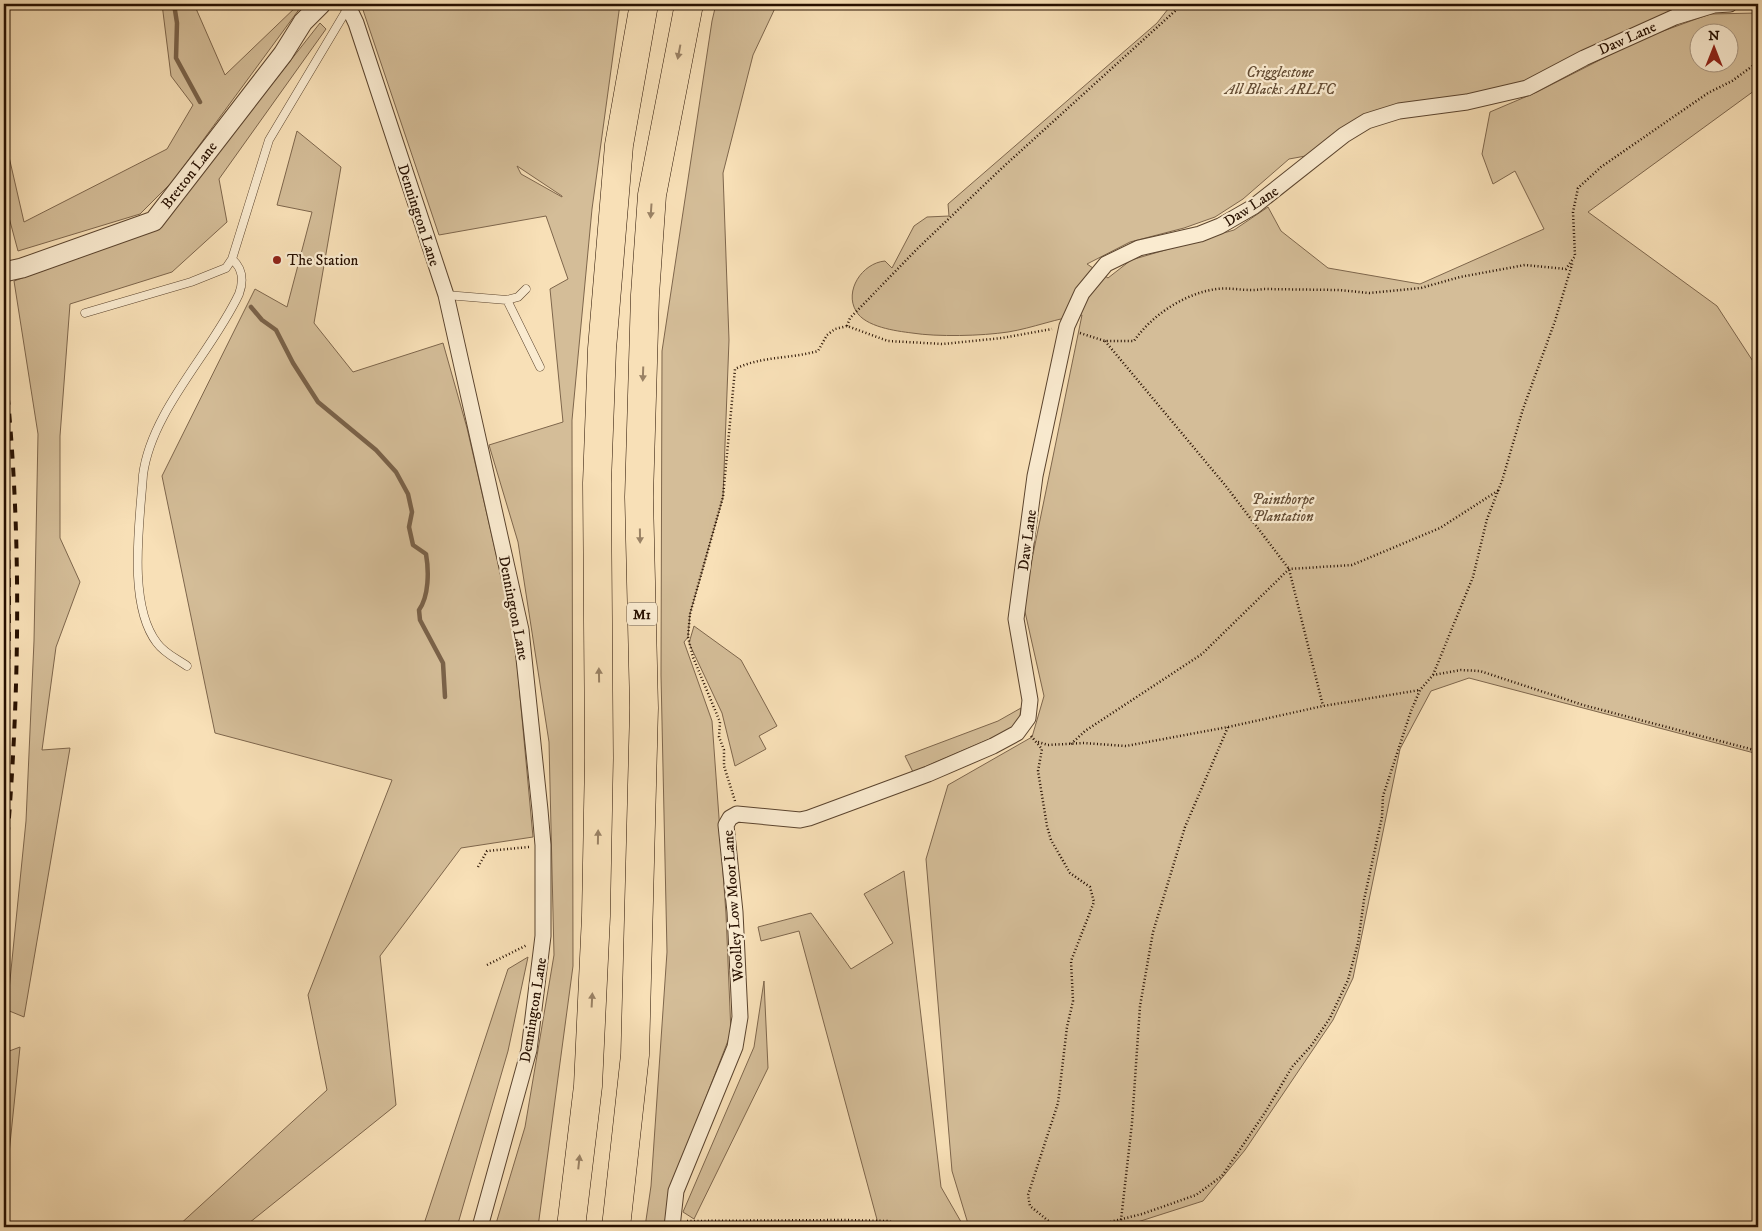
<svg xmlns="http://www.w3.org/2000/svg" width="1762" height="1231" font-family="'IM FELL DW Pica',serif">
	<rect width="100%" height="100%" fill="#f8e0b7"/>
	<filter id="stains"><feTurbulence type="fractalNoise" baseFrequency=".004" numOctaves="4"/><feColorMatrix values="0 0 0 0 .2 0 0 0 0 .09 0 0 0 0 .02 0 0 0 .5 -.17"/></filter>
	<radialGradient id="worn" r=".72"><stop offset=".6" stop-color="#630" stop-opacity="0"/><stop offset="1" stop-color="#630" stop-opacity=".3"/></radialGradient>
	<path fill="#d4bd98" stroke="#7e664c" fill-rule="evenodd" d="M 162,4 L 194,4 L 225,75 L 299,4 L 303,4 L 173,181 L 140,214 L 18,251 L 4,199 L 4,135 L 24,222 L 167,149 L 193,105 L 171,76 Z
		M 362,4 L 620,4 L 592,209 L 572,420 L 573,966 L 538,1227 L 495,1227 L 525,1127 L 554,955 L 549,742 L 518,542 L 489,445 L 563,422 L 550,289 L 568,279 L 546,216 L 439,235 L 362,7 ZM 517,166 L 562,196 L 562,197 L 521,174 Z
		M 716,4 L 777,4 L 753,55 L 723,173 L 729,340 L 723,497 L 690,614 L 688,637 L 684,642 L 712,721 L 726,914 L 731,1033 L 670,1190 L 665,1227 L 645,1227 L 651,1186 L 667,952 L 661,675 L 662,351 L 712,21 Z
		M 1172,4 L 1730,4 L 1714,5 L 1548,78 L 1399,111 L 1322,153 L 1289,159 L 1243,199 L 1215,217 L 1184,228 L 1130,242 L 1087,264 L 1108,278 L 1131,260 L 1234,230 L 1268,207 L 1281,231 L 1328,268 L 1420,284 L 1544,229 L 1515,171 L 1493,184 L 1482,154 L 1490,112 L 1537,92 L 1641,39 L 1710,14 L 1758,13 L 1758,88 L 1588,212 L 1717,306 L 1758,369 L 1758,754 L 1469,678 L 1431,691 L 1400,749 L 1353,978 L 1333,1020 L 1245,1150 L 1203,1201 L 1122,1227 L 969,1227 L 952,1171 L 926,859 L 948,785 L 1032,737 L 1044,696 L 1023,603 L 1082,315 C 1057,318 1033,328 1008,332 C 982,336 937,337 912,333 C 896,331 865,327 856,311 C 844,291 862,263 885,261 L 892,268 L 914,226 L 927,217 L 949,216 L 948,204 L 1157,23 ZM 1700,32 L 1730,32 L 1730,62 L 1700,62 Z
		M 320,23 L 326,29 L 219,179 L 227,222 L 172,272 L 70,304 L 60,436 L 60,538 L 80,582 L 56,647 L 42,750 L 70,748 L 24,1017 L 7,1010 L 26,821 L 34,641 L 38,434 L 14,281 L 158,229 Z
		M 297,131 L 341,167 L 314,323 L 353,372 L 443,343 L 467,428 L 514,631 L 533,837 L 461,848 L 380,956 L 396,1105 L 244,1227 L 177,1227 L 327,1090 L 308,995 L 392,780 L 215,733 L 162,476 L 255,289 L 287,307 L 312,212 L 277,205 Z
		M 694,626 L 741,660 L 777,726 L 759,736 L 766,749 L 735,766 L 722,713 L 689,643 Z
		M 1021,708 L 1019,723 L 1006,732 L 913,772 L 905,756 L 998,721 Z
		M 904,871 L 941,1187 L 964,1227 L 879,1227 L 799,931 L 761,941 L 758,927 L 811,913 L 851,969 L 893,943 L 864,894 Z
		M 528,957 L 508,1051 L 457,1227 L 423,1227 L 508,969 Z
		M 764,981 L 768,1068 L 694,1219 L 683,1212 L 754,1047 Z
		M 20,1047 L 4,1202 L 4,1053 Z"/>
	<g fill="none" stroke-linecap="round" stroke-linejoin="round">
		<path stroke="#7a6249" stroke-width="4.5" d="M 174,4 L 177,23 L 176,58 L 200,102
			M 251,307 L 262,320 L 276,330 L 293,363 L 318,402 L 376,450 L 396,472 L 408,494 L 412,512 L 409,527 L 413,545 L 426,554 C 429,571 429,596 419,610 L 420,620 L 443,663 L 445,697"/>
		<g stroke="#5b442e" stroke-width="9">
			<path id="service" d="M 446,295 L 507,300 L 518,297 L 526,289
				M 507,300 L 540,367
				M 85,313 L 191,282 L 226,268 L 232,259 L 269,140 L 349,6
				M 187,666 C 177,659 164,653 157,643 C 127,604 140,521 143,475 C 151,411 212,352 239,294 C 244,280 243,269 232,259"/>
		</g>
		<g stroke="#5b442e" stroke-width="17">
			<path id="minor" d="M 347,4 L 356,23 L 446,295 L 521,630 L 540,810 L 543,845 L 543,936 L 529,1050 L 480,1227
				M 672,1227 L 676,1191 L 735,1047 L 740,1017 L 735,912 L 726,825 L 730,818 L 737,814 L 800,820 L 809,818 L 928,774 L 993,746 L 1017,733 L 1028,718 L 1030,700 L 1016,619 L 1035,476 L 1067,326 L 1082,293 L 1106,264 L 1139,248 L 1200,234 L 1220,226 L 1253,207 L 1344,135 L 1367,121 L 1399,111 L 1467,102 L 1527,88 L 1584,58 L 1675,17 L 1714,5 L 1730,4"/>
		</g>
		<g stroke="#5b442e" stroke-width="21">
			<path id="tertiary" d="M 4,272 L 22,268 L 154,221 L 283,54 L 303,22 L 321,4"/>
		</g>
		<g stroke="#271000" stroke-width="29">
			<path id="motorway" d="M 571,1227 L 588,1086 L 596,916 L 599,758 L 597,483 L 602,349 L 619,145 L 644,4
				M 616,1227 L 635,1055 L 644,708 L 639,497 L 645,295 L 652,195 L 689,4"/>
		</g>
		<path stroke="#271000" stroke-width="2.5" stroke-dasharray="1 2.5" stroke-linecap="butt" d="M 847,326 L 850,318 L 917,249 L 1002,168 L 1175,11 L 1179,4
			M 1080,333 L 1105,341 L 1134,341 C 1152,315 1185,293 1217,289 C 1232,287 1247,292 1263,289 L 1339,290 L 1369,293 L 1421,288 L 1460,277 L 1525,265 L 1566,269 L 1575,256 L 1573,212 L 1578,188 L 1601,167 L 1708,93 L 1732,81 L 1758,62
			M 1105,341 L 1225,485 L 1289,569 L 1323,706
			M 1433,675 L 1473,577 L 1487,519 L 1502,481 L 1523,409 L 1555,321 L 1573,261
			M 1031,736 L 1042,749 L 1038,771 L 1047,826 L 1051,840 L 1070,873 L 1090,887 L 1094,902 L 1071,961 L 1073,1001 L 1067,1027 L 1058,1103 L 1028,1195 L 1030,1206 L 1051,1223 L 1086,1227
			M 1038,742 L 1048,745 L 1083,743 L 1126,746 L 1228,727 L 1323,706 L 1420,690
			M 1071,744 L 1085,731 L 1202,654 L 1289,569 L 1352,565 L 1440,528 L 1499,490
			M 735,801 L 724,766 L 724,750 L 719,737 L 720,722 L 693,657 L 688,637 L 690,614 L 723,497 L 735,369 C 761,356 790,359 818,351 L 827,335 L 835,329 L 847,326 L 888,341 L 943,344 L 1002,338 L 1052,329
			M 478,867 L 487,851 L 529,847
			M 487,965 L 527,945
			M 1121,1220 L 1132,1123 L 1140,1006 L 1153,932 L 1185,827 L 1228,727
			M 687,1221 L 846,1220 L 887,1221 L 916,1227
			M 1059,1227 L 1067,1225
			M 1090,1227 L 1142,1214 L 1196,1195 L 1222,1176 L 1266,1111 L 1292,1067 L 1311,1046 L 1330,1018 L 1348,980 L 1358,943 L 1364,900 L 1382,817 L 1383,796 L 1411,711 L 1420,690 L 1433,675 L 1461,670 L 1480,671 L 1583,705 L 1758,751"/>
		<use href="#service" stroke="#faebd0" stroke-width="8"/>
		<use href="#minor" stroke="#faebd0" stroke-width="15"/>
		<use href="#tertiary" stroke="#faebd0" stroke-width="19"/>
		<use href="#motorway" stroke="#f8e0b7" stroke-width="28"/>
		<path stroke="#271000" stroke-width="4" stroke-dasharray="9 9" stroke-linecap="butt" d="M 4,360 C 23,532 20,705 4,877
			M 4,452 C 11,558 10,664 4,770"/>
	</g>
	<defs><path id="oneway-solid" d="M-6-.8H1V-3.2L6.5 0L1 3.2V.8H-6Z" transform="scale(1.25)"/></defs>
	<g fill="#9a8265">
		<use href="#oneway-solid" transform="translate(679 52) rotate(101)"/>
		<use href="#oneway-solid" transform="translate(651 211) rotate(94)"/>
		<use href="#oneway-solid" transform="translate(643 374) rotate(92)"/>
		<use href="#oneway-solid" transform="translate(640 536) rotate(89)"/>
		<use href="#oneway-solid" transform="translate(599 675) rotate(-91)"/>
		<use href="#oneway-solid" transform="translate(598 837) rotate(-89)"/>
		<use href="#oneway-solid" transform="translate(592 1000) rotate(-87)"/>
		<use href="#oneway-solid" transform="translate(579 1162) rotate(-84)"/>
	</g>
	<circle fill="#8f2418" stroke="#faebd0" stroke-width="2" cx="277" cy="260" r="5"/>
	<g text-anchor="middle" stroke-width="4.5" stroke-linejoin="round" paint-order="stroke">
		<rect fill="#faebd0" stroke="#66523e" stroke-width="1" x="627" y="602.5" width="30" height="23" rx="4"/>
		<g font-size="14" font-weight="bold" fill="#271000">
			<text x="642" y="619">M1</text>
		</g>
		<g font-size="15" fill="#271000" stroke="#faebd0">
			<text transform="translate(1627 38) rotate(-24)" y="5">Daw Lane</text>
			<text transform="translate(189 175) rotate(-52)" y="5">Bretton Lane</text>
			<text transform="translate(1251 206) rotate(-33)" y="5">Daw Lane</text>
			<text transform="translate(419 215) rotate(72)" y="5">Dennington Lane</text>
			<text transform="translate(1027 540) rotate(-82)" y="5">Daw Lane</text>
			<text transform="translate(514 608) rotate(79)" y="5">Dennington Lane</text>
			<text transform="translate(733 906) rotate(-94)" y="5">Woolley Low Moor Lane</text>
			<text transform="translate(533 1010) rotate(-81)" y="5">Dennington Lane</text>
		</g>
		<g font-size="15" font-style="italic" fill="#644d35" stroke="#faebd0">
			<text x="1280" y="77">Crigglestone<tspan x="1280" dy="17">All Blacks ARLFC</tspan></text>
			<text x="1283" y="504">Painthorpe<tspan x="1283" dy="17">Plantation</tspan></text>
		</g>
		<g font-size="15" fill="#271000" stroke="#faebd0" text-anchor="start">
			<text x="287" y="265">The Station</text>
		</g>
	</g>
	<rect width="1762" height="1231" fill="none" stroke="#f8e0b7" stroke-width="20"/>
	<rect x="5" y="5" width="1752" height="1221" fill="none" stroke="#271000" stroke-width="2.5"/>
	<rect x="10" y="10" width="1742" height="1211" fill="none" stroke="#271000"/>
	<g transform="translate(1714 48)"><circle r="24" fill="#faebd0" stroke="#a6937d"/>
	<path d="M0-4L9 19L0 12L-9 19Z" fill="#8f2418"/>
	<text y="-8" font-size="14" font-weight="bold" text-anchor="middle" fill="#271000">N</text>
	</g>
	<rect width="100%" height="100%" filter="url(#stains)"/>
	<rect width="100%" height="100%" fill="url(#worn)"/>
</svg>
